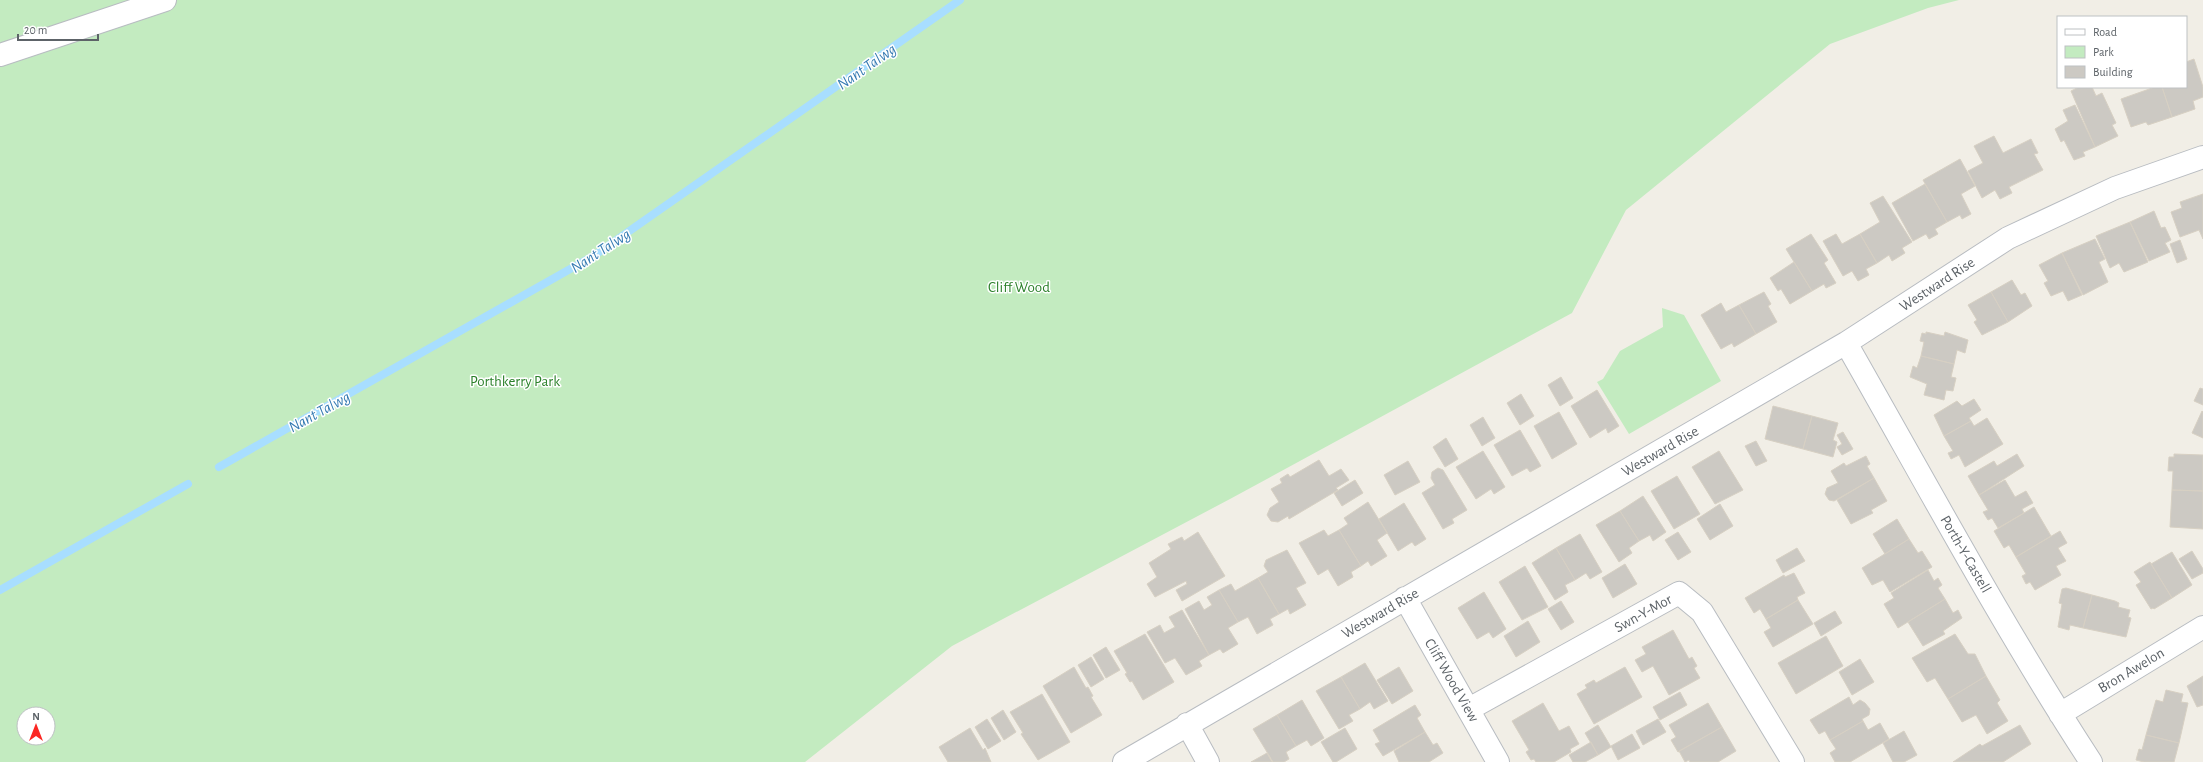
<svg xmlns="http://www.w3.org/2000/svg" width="2203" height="762" font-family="'Alegreya Sans',sans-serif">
	<rect width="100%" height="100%" fill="#f1eee6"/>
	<path fill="#c3ebc0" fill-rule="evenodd" d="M 0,0 L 1959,0 L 1928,8 L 1830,44 L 1626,210 L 1572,313 L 1230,499 L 952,646 L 805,762 L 0,762 ZM 24,714 L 48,714 L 48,738 L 24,738 Z
		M 1662,308 L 1684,315 L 1721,381 L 1629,434 L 1597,382 L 1603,379 L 1620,351 L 1663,327 Z"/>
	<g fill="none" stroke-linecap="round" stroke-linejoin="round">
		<path stroke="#a8deff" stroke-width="8" d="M 219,467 L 595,255 L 960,0
			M 0,590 L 188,484"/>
	</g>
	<path fill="#ccc9c3" stroke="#d7d0c3" d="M 2194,59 L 2203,87 L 2203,97 L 2193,101 L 2195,109 L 2172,117 L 2162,87 L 2186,87 L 2186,62 Z
		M 2079,87 L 2092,87 L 2096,96 L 2102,93 L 2116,123 L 2112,125 L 2118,136 L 2095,147 L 2071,91 Z
		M 2155,87 L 2162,87 L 2172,117 L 2148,125 L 2146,122 L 2131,127 L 2121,99 Z
		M 2075,105 L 2095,147 L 2083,152 L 2085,156 L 2074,160 L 2064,140 L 2061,142 L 2055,129 L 2068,121 L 2063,110 Z
		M 1994,136 L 2003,153 L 2031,139 L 2038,153 L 2034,154 L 2043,170 L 2009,187 L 2012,193 L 2000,199 L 1995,190 L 1982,198 L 1968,171 L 1983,163 L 1974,146 Z
		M 1960,159 L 1975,186 L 1961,194 L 1971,214 L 1962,219 L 1960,215 L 1947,222 L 1923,180 Z
		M 1925,184 L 1947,222 L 1935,229 L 1938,234 L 1929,239 L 1926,234 L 1913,241 L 1892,203 Z
		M 2203,194 L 2203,239 L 2199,230 L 2180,237 L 2171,212 L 2182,208 L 2180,202 Z
		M 1883,196 L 1912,242 L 1902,248 L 1905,253 L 1892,261 L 1889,255 L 1877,263 L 1860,234 L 1880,222 L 1870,203 Z
		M 2154,211 L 2161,228 L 2165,227 L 2171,240 L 2165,243 L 2170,252 L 2149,261 L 2130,222 Z
		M 2130,222 L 2148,262 L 2124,272 L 2119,263 L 2110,268 L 2096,236 Z
		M 1811,234 L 1828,260 L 1824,263 L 1836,283 L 1826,288 L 1824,284 L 1812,291 L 1786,249 Z
		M 1836,234 L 1842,244 L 1860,234 L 1877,263 L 1866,269 L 1869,275 L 1858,281 L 1852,271 L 1843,276 L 1823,241 Z
		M 2095,239 L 2105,259 L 2099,262 L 2108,282 L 2083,295 L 2062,253 Z
		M 2180,240 L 2187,259 L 2177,263 L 2170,244 Z
		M 2062,253 L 2082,295 L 2068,301 L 2063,291 L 2051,296 L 2044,283 L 2048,281 L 2039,265 Z
		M 1794,262 L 1812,291 L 1790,304 L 1781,289 L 1778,291 L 1770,278 Z
		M 2012,280 L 2021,295 L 2025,293 L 2032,306 L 2008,322 L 1991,292 Z
		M 1764,292 L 1771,304 L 1768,306 L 1777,322 L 1756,334 L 1739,305 Z
		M 1991,292 L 2008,322 L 1982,335 L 1974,322 L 1977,320 L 1968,305 Z
		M 1721,303 L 1726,312 L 1739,305 L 1756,334 L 1734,347 L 1732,343 L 1721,349 L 1701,315 Z
		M 1926,332 L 1944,336 L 1945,332 L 1968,340 L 1965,353 L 1957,350 L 1954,364 L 1921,356 L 1924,342 L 1920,341 L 1922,333 L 1926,334 Z
		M 1921,356 L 1954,364 L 1951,377 L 1956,378 L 1953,391 L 1946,390 L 1944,400 L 1924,395 L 1927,384 L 1910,377 L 1913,366 L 1917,368 Z
		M 1561,377 L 1573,398 L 1560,406 L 1548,385 Z
		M 2200,388 L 2203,389 L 2203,405 L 2194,401 Z
		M 1597,390 L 1619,426 L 1608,433 L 1606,428 L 1590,438 L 1571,406 Z
		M 1521,394 L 1534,416 L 1520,425 L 1507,403 Z
		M 1974,399 L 1981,410 L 1969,418 L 1971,421 L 1944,436 L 1934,415 L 1957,401 L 1962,406 Z
		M 1773,406 L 1812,416 L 1803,449 L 1765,439 Z
		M 2202,411 L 2203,412 L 2203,438 L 2192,433 Z
		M 1559,412 L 1577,444 L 1552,459 L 1534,426 Z
		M 1812,416 L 1838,423 L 1833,440 L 1837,442 L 1833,457 L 1803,449 Z
		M 1483,417 L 1495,438 L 1482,446 L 1470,425 Z
		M 1987,418 L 2003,444 L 1965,467 L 1959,455 L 1951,459 L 1948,453 L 1953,451 L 1944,436 L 1971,421 L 1974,426 Z
		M 1520,430 L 1541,466 L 1530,472 L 1527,468 L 1512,476 L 1494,445 Z
		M 1843,432 L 1853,449 L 1842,455 L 1837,447 L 1842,444 L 1837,435 Z
		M 1446,438 L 1458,459 L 1445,467 L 1433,447 Z
		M 1756,441 L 1767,461 L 1756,466 L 1745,446 Z
		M 1483,451 L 1505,487 L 1494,494 L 1491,489 L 1476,499 L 1456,467 Z
		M 1719,451 L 1743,490 L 1715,504 L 1692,467 Z
		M 2017,454 L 2024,466 L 1979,495 L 1968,476 L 1994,461 L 1997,466 Z
		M 2174,454 L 2203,455 L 2203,491 L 2172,490 L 2173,471 L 2168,471 L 2169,457 L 2174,457 Z
		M 1866,456 L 1870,464 L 1867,466 L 1874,478 L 1834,501 L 1829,500 L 1825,494 L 1827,488 L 1838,483 L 1831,471 L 1844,463 L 1846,466 Z
		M 1319,460 L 1329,476 L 1341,469 L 1349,480 L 1336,488 L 1338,490 L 1289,519 L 1288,516 L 1278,522 L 1271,521 L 1267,515 L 1270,508 L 1279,502 L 1271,489 L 1282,483 L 1280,479 L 1288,474 L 1290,477 Z
		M 1408,461 L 1420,482 L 1395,495 L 1384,475 Z
		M 1438,468 L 1443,470 L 1467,510 L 1452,519 L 1454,523 L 1443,529 L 1422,493 L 1435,485 L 1431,478 L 1432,472 Z
		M 1677,476 L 1700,514 L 1674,529 L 1651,491 Z
		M 1874,478 L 1887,501 L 1871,510 L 1873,513 L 1851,524 L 1837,500 Z
		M 1355,480 L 1363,493 L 1342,506 L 1334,493 Z
		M 2005,480 L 2015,497 L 2026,491 L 2033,503 L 2022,509 L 2024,513 L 1998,528 L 1992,518 L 1988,520 L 1983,512 L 1988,510 L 1979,495 Z
		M 2172,490 L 2203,491 L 2203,529 L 2170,527 Z
		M 1643,496 L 1666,532 L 1653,541 L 1650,535 L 1639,541 L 1620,511 Z
		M 1368,502 L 1387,533 L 1377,540 L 1387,556 L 1371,566 L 1368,561 L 1361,566 L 1339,530 L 1348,524 L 1344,518 Z
		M 1404,503 L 1426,539 L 1415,546 L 1412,542 L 1398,551 L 1379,519 Z
		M 1720,504 L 1733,526 L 1710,540 L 1697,519 Z
		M 2034,507 L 2051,536 L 2016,557 L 2009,545 L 2004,548 L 1994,531 Z
		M 1620,511 L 1639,541 L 1629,548 L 1632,553 L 1619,562 L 1596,525 Z
		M 1897,519 L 1909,539 L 1885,554 L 1873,534 Z
		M 1324,530 L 1328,536 L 1339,530 L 1361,566 L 1351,572 L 1353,577 L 1338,586 L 1328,569 L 1318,575 L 1299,543 Z
		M 2060,531 L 2067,543 L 2058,548 L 2066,561 L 2056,566 L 2061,575 L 2035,590 L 2030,582 L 2026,584 L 2022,576 L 2026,574 L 2016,557 Z
		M 1198,532 L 1225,576 L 1182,601 L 1176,590 L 1187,584 L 1186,581 L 1155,597 L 1147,584 L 1157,577 L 1149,563 L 1171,549 L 1168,544 L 1182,537 L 1184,541 Z
		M 1678,532 L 1691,552 L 1678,560 L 1665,540 Z
		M 1580,534 L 1602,572 L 1590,579 L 1586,573 L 1575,580 L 1556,548 Z
		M 1909,539 L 1918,553 L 1922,551 L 1932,567 L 1890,592 L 1883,580 L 1872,585 L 1862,568 Z
		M 1556,548 L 1575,580 L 1565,585 L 1568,592 L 1555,600 L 1532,563 Z
		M 1797,548 L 1805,561 L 1783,573 L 1776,560 Z
		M 1287,550 L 1306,583 L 1296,588 L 1306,605 L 1290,614 L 1288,609 L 1279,614 L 1258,578 L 1268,572 L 1264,566 L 1266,560 Z
		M 2192,551 L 2203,569 L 2203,573 L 2192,579 L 2179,559 Z
		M 2172,552 L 2192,585 L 2172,598 L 2151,564 Z
		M 2150,562 L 2172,598 L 2154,609 L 2153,608 L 2151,609 L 2136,585 L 2141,582 L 2134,572 Z
		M 1625,564 L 1637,584 L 1613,598 L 1602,578 Z
		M 1525,566 L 1548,607 L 1522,620 L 1499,582 Z
		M 1928,570 L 1934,581 L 1938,578 L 1942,585 L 1938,588 L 1945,599 L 1898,628 L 1884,604 L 1894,598 L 1891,593 Z
		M 1794,573 L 1805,593 L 1797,597 L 1798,600 L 1766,619 L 1760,609 L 1754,613 L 1745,598 L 1784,575 L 1785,577 Z
		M 1258,578 L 1279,614 L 1270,619 L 1273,625 L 1257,634 L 1248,617 L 1238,622 L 1219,590 L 1231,584 L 1235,591 Z
		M 2066,588 L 2092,595 L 2083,628 L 2070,625 L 2069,630 L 2058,627 L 2062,604 L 2059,603 L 2062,589 Z
		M 1219,590 L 1238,622 L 1228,628 L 1238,644 L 1223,653 L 1220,649 L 1209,655 L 1185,609 L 1199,601 L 1204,610 L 1212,605 L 1207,597 Z
		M 1484,592 L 1506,629 L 1493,638 L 1489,632 L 1477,639 L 1458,608 Z
		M 2092,595 L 2115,601 L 2119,603 L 2118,607 L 2130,610 L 2128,617 L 2131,618 L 2126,637 L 2083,628 Z
		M 1945,599 L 1953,613 L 1958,610 L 1962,618 L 1943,631 L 1945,634 L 1923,646 L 1908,622 Z
		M 1798,600 L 1813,624 L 1773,647 L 1764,632 L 1771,628 L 1766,619 Z
		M 1561,601 L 1574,622 L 1561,630 L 1548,609 Z
		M 1182,610 L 1209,655 L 1199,661 L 1202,666 L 1186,675 L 1175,658 L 1165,663 L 1147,632 L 1160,625 L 1164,633 L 1175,627 L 1169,617 Z
		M 1835,611 L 1842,623 L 1821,636 L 1814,623 Z
		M 1528,621 L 1540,642 L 1516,657 L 1504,636 Z
		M 1673,630 L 1689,659 L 1692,657 L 1697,666 L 1694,668 L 1700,678 L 1669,695 L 1653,666 L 1642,672 L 1635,660 L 1646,654 L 1642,647 Z
		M 1145,634 L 1174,682 L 1143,700 L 1132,681 L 1130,682 L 1125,674 L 1127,673 L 1114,651 Z
		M 1955,634 L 1968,654 L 1975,654 L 1986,676 L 1948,699 L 1935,678 L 1927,682 L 1912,658 Z
		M 1826,636 L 1843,666 L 1796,694 L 1778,663 Z
		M 1106,647 L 1120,670 L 1106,678 L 1093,655 Z
		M 1091,657 L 1104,679 L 1091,687 L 1078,665 Z
		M 1860,659 L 1874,682 L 1852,695 L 1839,672 Z
		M 1365,663 L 1388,701 L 1374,709 L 1370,702 L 1360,709 L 1341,677 Z
		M 1074,667 L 1086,688 L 1088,687 L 1093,696 L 1091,697 L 1102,715 L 1071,733 L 1043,686 Z
		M 1399,667 L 1413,691 L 1392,704 L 1377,680 Z
		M 1625,667 L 1642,697 L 1594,724 L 1577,694 L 1587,688 L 1585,685 L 1594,680 L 1596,683 Z
		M 1986,676 L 2000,700 L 1997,703 L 2008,721 L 1987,734 L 1976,715 L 1962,722 L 1948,699 Z
		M 2203,676 L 2203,705 L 2197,707 L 2187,686 Z
		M 1341,677 L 1360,709 L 1349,715 L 1353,721 L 1339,729 L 1316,691 Z
		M 2166,690 L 2183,694 L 2181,702 L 2188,703 L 2179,743 L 2146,735 L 2156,700 L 2163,702 Z
		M 1680,692 L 1687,705 L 1660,720 L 1653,707 Z
		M 1042,694 L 1070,742 L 1038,760 L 1021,734 L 1023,733 L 1010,712 Z
		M 1849,697 L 1853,705 L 1860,700 L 1865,703 L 1870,709 L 1869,715 L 1862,719 L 1863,721 L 1830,740 L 1825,731 L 1819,734 L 1810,720 Z
		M 1302,700 L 1324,738 L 1311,746 L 1307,740 L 1296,746 L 1277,715 Z
		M 1543,703 L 1559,731 L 1569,726 L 1579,744 L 1570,749 L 1571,752 L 1554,762 L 1536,762 L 1534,759 L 1531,760 L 1526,752 L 1529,750 L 1512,721 Z
		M 1708,703 L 1722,727 L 1678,752 L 1671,740 L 1676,737 L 1669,725 Z
		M 1415,705 L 1421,715 L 1417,718 L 1425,732 L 1383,756 L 1375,744 L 1380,742 L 1373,730 Z
		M 1003,710 L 1016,732 L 1004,740 L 991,718 Z
		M 1277,715 L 1296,746 L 1286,752 L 1289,759 L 1284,762 L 1273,762 L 1253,729 Z
		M 987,719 L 1001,741 L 988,749 L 975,727 Z
		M 1658,719 L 1666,732 L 1643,745 L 1636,731 Z
		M 1863,721 L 1868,730 L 1880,723 L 1889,739 L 1850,762 L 1835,762 L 1830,753 L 1836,749 L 1830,740 Z
		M 1598,725 L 1611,747 L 1598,755 L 1585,733 Z
		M 2020,725 L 2031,744 L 2003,762 L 1953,762 L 1980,744 L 1982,746 Z
		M 1722,727 L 1736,751 L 1718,762 L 1690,762 L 1689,760 L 1685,762 L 1679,751 Z
		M 970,728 L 983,750 L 985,748 L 991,762 L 948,762 L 939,747 Z
		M 1345,728 L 1357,749 L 1336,762 L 1333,762 L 1321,742 Z
		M 1904,731 L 1917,755 L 1904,762 L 1893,762 L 1883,743 Z
		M 1425,732 L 1433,745 L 1437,743 L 1443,753 L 1429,762 L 1399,762 L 1394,751 Z
		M 1632,734 L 1640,748 L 1618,760 L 1611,746 Z
		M 2146,735 L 2179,743 L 2174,762 L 2144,762 L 2136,760 L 2139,749 L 2142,750 Z
		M 1591,742 L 1598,755 L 1585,762 L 1573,762 L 1569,755 Z
		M 1267,753 L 1272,762 L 1251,762 Z"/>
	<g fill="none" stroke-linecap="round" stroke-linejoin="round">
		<g stroke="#b8bcc1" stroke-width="24">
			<path id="street" d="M 0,55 L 165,0
				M 1846,343 C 1926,483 2003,627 2091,762
				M 1405,598 L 1498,762
				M 1469,709 L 1679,593 L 1702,612 L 1793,762
				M 2060,714 L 2203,627
				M 1187,724 L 1208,762
				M 1124,762 L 1846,343 L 2008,238 L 2115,188 L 2203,157"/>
		</g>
		<use href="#street" stroke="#fff" stroke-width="22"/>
	</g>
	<g text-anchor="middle" stroke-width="3" stroke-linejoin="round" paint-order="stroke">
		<g font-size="15" fill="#5d6368" stroke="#fff">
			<text transform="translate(1937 284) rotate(-33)" y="5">Westward Rise</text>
			<text transform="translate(1660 451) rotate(-30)" y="5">Westward Rise</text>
			<text transform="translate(1966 554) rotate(60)" y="5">Porth-Y-Castell</text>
			<text transform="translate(1380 613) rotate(-30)" y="5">Westward Rise</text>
			<text transform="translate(1643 613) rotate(-29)" y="5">Swn-Y-Mor</text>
			<text transform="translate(2131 670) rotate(-31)" y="5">Bron Awelon</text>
			<text transform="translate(1452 680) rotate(60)" y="5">Cliff Wood View</text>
		</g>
		<g font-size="15" fill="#2c812b" stroke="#fff">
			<text x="1019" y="292">Cliff Wood</text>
			<text x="515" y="386">Porthkerry Park</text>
		</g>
		<g font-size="16" font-style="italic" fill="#367bb3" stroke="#fff">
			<text transform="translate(866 66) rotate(-35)" y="6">Nant Talwg</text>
			<text transform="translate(600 250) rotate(-33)" y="6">Nant Talwg</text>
			<text transform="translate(319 411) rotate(-29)" y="6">Nant Talwg</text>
		</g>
	</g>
	<rect x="2057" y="16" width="130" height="72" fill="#ffffff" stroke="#bec1c3"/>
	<rect x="2065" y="29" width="20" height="6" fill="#ffffff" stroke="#bec1c3"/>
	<text x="2093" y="36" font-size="12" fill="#5d6368">Road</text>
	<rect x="2065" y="46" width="20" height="12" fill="#c3ebc0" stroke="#bec1c3"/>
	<text x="2093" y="56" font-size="12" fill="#5d6368">Park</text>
	<rect x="2065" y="66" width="20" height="12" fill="#ccc9c3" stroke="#bec1c3"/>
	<text x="2093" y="76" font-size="12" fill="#5d6368">Building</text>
	<g transform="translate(36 726)"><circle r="19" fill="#ffffff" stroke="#bec1c3"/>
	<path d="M0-3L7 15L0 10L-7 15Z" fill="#fb2723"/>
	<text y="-6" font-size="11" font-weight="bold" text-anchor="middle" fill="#5d6368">N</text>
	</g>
	<path d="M18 34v6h80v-6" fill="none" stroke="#5d6368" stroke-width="2"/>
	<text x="24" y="34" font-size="12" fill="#5d6368" stroke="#ffffff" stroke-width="3" paint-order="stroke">20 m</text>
</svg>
